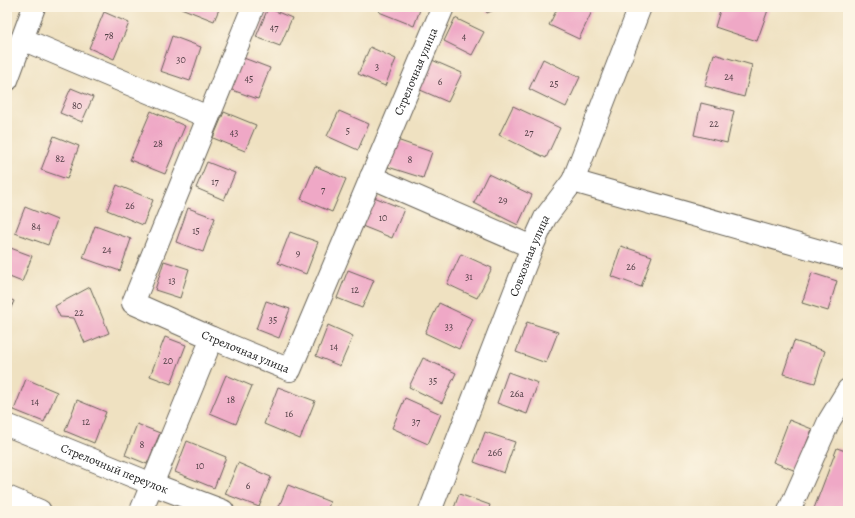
<svg xmlns="http://www.w3.org/2000/svg" width="855" height="518" font-family="Alegreya,serif">
	<rect width="100%" height="100%" fill="#fcf5e5"/>
	<filter id="ink" filterUnits="userSpaceOnUse"><feTurbulence type="fractalNoise" baseFrequency=".025" numOctaves="2"/><feDisplacementMap in="SourceGraphic" scale="8" xChannelSelector="R" yChannelSelector="G"/><feConvolveMatrix kernelMatrix="1 2 1 2 8 2 1 2 1" color-interpolation-filters="sRGB"/></filter>
	<filter id="wash" filterUnits="userSpaceOnUse"><feTurbulence type="fractalNoise" baseFrequency=".012" numOctaves="4" result="noise"/><feDisplacementMap in="SourceGraphic" scale="16" xChannelSelector="R" yChannelSelector="G"/><feGaussianBlur stdDeviation="0.9" result="paint"/><feColorMatrix in="noise" values="0 0 0 0 0 0 0 0 0 0 0 0 0 0 0 0 0 1.4 0 .05"/><feComposite in="paint" operator="in"/></filter>
	<g filter="url(#wash)">
		<rect width="100%" height="100%" fill="#efe1c1"/>
		<g id="blocks">
			<path fill="#efa8c6" d="M 182,7 L 220,7 L 214,21 L 181,8 Z
				M 381,7 L 421,7 L 414,26 L 379,12 Z
				M 484,7 L 501,7 L 487,13 Z
				M 558,7 L 594,7 L 579,39 L 549,25 Z
				M 721,7 L 759,7 L 768,10 L 757,41 L 715,27 Z
				M 268,8 L 292,18 L 280,46 L 256,37 Z
				M 104,12 L 129,23 L 114,59 L 89,48 Z
				M 455,18 L 484,32 L 472,55 L 444,41 Z
				M 172,36 L 201,47 L 190,81 L 160,71 Z
				M 370,47 L 396,59 L 385,86 L 358,74 Z
				M 714,54 L 752,65 L 744,97 L 705,86 Z
				M 241,57 L 270,68 L 258,99 L 229,89 Z
				M 543,59 L 580,77 L 566,107 L 529,89 Z
				M 432,60 L 462,73 L 448,102 L 418,89 Z
				M 71,88 L 93,97 L 82,122 L 60,113 Z
				M 701,103 L 734,111 L 727,143 L 694,135 Z
				M 513,106 L 560,128 L 546,158 L 499,135 Z
				M 151,111 L 185,126 L 165,174 L 130,160 Z
				M 339,111 L 369,124 L 358,150 L 327,136 Z
				M 224,112 L 256,125 L 245,151 L 213,138 Z
				M 54,136 L 79,146 L 67,179 L 41,170 Z
				M 397,140 L 432,152 L 423,178 L 388,167 Z
				M 207,162 L 235,173 L 224,200 L 196,188 Z
				M 315,166 L 346,179 L 332,212 L 301,199 Z
				M 488,174 L 532,195 L 518,225 L 474,203 Z
				M 117,185 L 153,200 L 143,225 L 107,210 Z
				M 374,197 L 404,209 L 392,238 L 362,226 Z
				M 25,207 L 57,220 L 48,245 L 15,233 Z
				M 188,208 L 215,218 L 203,252 L 176,242 Z
				M 95,226 L 131,239 L 120,271 L 83,258 Z
				M 290,232 L 318,242 L 306,274 L 278,263 Z
				M 621,246 L 652,256 L 641,287 L 611,276 Z
				M 8,247 L 32,256 L 22,282 L 7,276 L 7,251 Z
				M 461,254 L 492,268 L 477,298 L 447,284 Z
				M 164,261 L 189,269 L 180,298 L 155,290 Z
				M 348,270 L 374,280 L 362,308 L 337,298 Z
				M 812,273 L 837,281 L 828,311 L 802,303 Z
				M 90,287 L 109,333 L 85,343 L 74,318 L 60,317 L 55,306 Z
				M 7,298 L 14,301 L 7,317 Z
				M 266,301 L 290,309 L 279,338 L 256,329 Z
				M 439,303 L 473,319 L 459,349 L 425,333 Z
				M 527,322 L 558,332 L 546,363 L 516,352 Z
				M 328,325 L 353,336 L 340,366 L 316,356 Z
				M 165,337 L 186,345 L 171,384 L 150,376 Z
				M 794,341 L 825,351 L 815,383 L 783,374 Z
				M 423,358 L 456,373 L 442,403 L 409,387 Z
				M 508,372 L 538,383 L 527,414 L 497,403 Z
				M 226,375 L 252,386 L 236,424 L 210,413 Z
				M 26,379 L 57,392 L 44,422 L 14,410 Z
				M 278,387 L 315,401 L 300,439 L 264,424 Z
				M 405,398 L 441,414 L 428,444 L 392,428 Z
				M 77,400 L 106,412 L 94,443 L 65,431 Z
				M 789,420 L 812,429 L 796,471 L 773,462 Z
				M 137,424 L 160,433 L 147,464 L 125,455 Z
				M 485,432 L 515,442 L 504,473 L 474,462 Z
				M 187,441 L 226,457 L 214,488 L 175,472 Z
				M 837,448 L 848,452 L 848,507 L 846,511 L 813,511 Z
				M 238,463 L 271,477 L 259,507 L 225,494 Z
				M 288,485 L 330,502 L 327,511 L 277,511 Z
				M 459,494 L 490,505 L 488,511 L 453,511 Z"/>
		</g>
	</g>
	<g filter="url(#ink)">
		<use href="#blocks" fill-opacity="0" stroke="#666156" stroke-width="1"/>
		<g fill="none" stroke-linecap="round" stroke-linejoin="round">
			<g stroke="#666156" stroke-width="24">
				<g id="minor">
					<path id="s1" d="M 253,7 L 133,303 L 212,338 L 290,370 L 443,7"/>
					<path d="M 22,39 L 208,117"/>
					<path d="M 371,177 L 532,247"/>
					<path d="M 573,181 L 848,259"/>
					<path id="s2" d="M 7,425 L 152,484 L 223,511"/>
					<path d="M 141,511 L 212,338"/>
					<path id="s3" d="M 430,511 L 532,247 L 545,218 L 573,181 L 640,7"/>
					<path d="M 789,511 L 829,421 L 848,390"/>
				</g>
			</g>
			<g stroke="#666156" stroke-width="24">
				<path id="major" d="M 7,80 L 34,7
					M 7,497 L 40,511"/>
			</g>
			<use href="#minor" stroke="#fff" stroke-width="22"/>
			<use href="#major" stroke="#fff" stroke-width="22"/>
		</g>
	</g>
	<g text-anchor="middle" stroke-width="3" stroke-linejoin="round" paint-order="stroke">
		<g font-size="10" fill="#513f46">
			<text x="274" y="31">47</text>
			<text x="109" y="39">78</text>
			<text x="464" y="40">4</text>
			<text x="181" y="63">30</text>
			<text x="377" y="70">3</text>
			<text x="729" y="80">24</text>
			<text x="249" y="82">45</text>
			<text x="440" y="85">6</text>
			<text x="554" y="87">25</text>
			<text x="77" y="109">80</text>
			<text x="714" y="127">22</text>
			<text x="348" y="134">5</text>
			<text x="234" y="136">43</text>
			<text x="529" y="136">27</text>
			<text x="158" y="147">28</text>
			<text x="60" y="162">82</text>
			<text x="410" y="163">8</text>
			<text x="215" y="185">17</text>
			<text x="323" y="193">7</text>
			<text x="503" y="203">29</text>
			<text x="130" y="209">26</text>
			<text x="383" y="221">10</text>
			<text x="36" y="230">84</text>
			<text x="196" y="234">15</text>
			<text x="107" y="253">24</text>
			<text x="298" y="256">9</text>
			<text x="631" y="270">26</text>
			<text x="469" y="280">31</text>
			<text x="172" y="284">13</text>
			<text x="355" y="293">12</text>
			<text x="79" y="316">22</text>
			<text x="273" y="323">35</text>
			<text x="449" y="330">33</text>
			<text x="334" y="350">14</text>
			<text x="168" y="364">20</text>
			<text x="433" y="384">35</text>
			<text x="517" y="397">26а</text>
			<text x="231" y="403">18</text>
			<text x="35" y="405">14</text>
			<text x="289" y="417">16</text>
			<text x="86" y="425">12</text>
			<text x="416" y="425">37</text>
			<text x="142" y="448">8</text>
			<text x="495" y="456">26б</text>
			<text x="200" y="469">10</text>
			<text x="248" y="489">6</text>
		</g>
		<g font-size="12" fill="#1c1c1c" stroke="#fcf5e5">
			<text dy="4" stroke="none"><textPath href="#s1" startOffset="814">Стрелочная улица</textPath></text>
			<text dy="4" stroke="none"><textPath href="#s3" startOffset="274">Совхозная улица</textPath></text>
			<text dy="4" stroke="none"><textPath href="#s1" startOffset="442">Стрелочная улица</textPath></text>
			<text dy="4" stroke="none"><textPath href="#s2" startOffset="116">Стрелочный переулок</textPath></text>
		</g>
	</g>
	<rect width="855" height="518" fill="none" stroke="#fcf5e5" stroke-width="24"/>
</svg>
